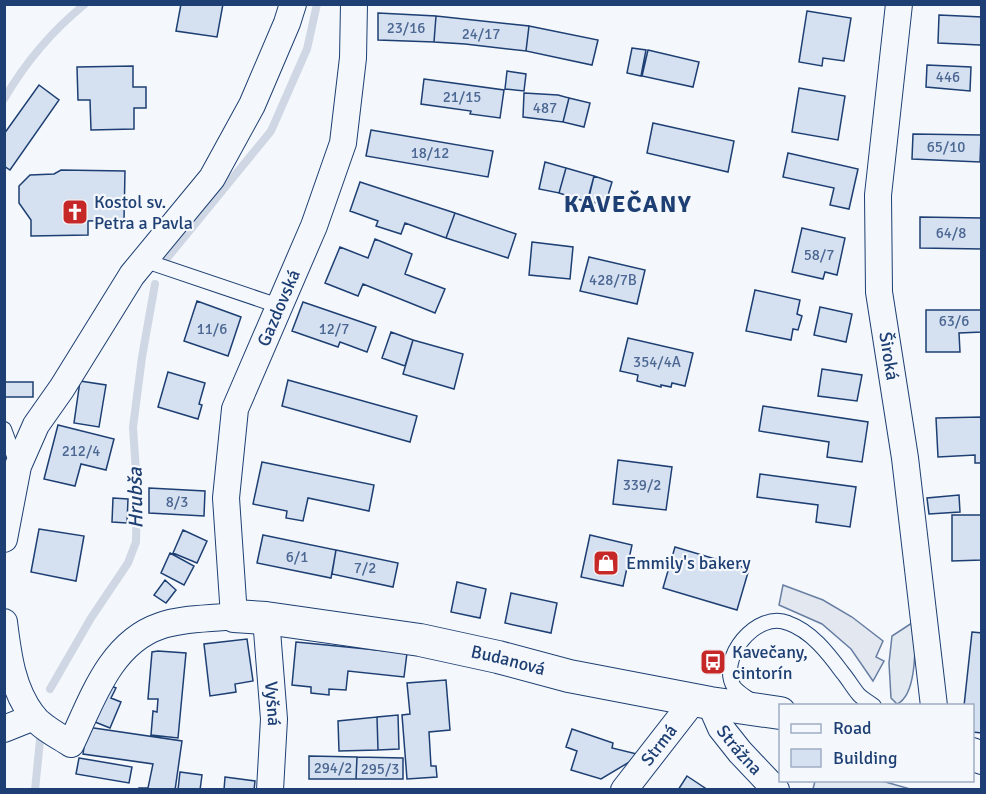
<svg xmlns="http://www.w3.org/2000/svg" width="986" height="794" font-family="Signika,sans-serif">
	<rect width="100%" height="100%" fill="#f4f7fb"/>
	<path fill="#e3e9f0" stroke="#687fa3" stroke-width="1.5" d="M 915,621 C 915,641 918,695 897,704 L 891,698 L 889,663 L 892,636 Z
		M 815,781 L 882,781 L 910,789 L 813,789 Z"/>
	<path fill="#e3e8f0" stroke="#687fa3" stroke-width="1.5" d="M 783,585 L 823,600 L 852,617 L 883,641 L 876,657 L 884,661 L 873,681 L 851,649 L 822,624 L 779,605 Z"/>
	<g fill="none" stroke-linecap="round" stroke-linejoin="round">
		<path stroke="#cfd7e4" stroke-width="8" d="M 4,99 C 25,63 53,30 85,4
			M 168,257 L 271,131 L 307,49 L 317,4
			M 50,689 L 91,618 L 128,563 L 136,542 L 137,487 L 133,427 L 142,357 L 155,284
			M 35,790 L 41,730"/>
	</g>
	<path fill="#d5e0f0" stroke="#1d3f73" stroke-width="1.5" d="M 181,4 L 223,4 L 217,37 L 176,31 Z
		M 807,11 L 851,18 L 844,61 L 823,58 L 822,66 L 799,62 Z
		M 378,13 L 436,16 L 434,42 L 378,40 Z
		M 939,15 L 982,17 L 982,47 L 980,45 L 938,43 Z
		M 436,16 L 529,26 L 526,51 L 465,44 L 434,42 Z
		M 529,26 L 598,40 L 592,65 L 526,51 Z
		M 632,48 L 646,50 L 641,76 L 627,73 Z
		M 648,50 L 699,62 L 693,87 L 642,76 Z
		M 927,65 L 971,67 L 970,91 L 926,87 Z
		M 133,66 L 133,87 L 146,87 L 146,108 L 134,108 L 134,129 L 91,130 L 90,100 L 78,100 L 77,67 Z
		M 507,71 L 526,74 L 524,91 L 505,89 Z
		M 424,79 L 504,90 L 500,118 L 470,114 L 471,111 L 421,104 Z
		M 39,85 L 59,100 L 10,170 L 4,166 L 4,134 Z
		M 799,88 L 845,96 L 838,140 L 792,132 Z
		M 524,93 L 558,95 L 569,98 L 563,122 L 523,117 Z
		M 569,98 L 590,103 L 584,127 L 563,122 Z
		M 653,123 L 734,141 L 728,172 L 647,153 Z
		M 371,130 L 493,151 L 488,177 L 366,156 Z
		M 913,134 L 981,135 L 980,162 L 912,159 Z
		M 788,153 L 858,169 L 849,209 L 830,205 L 834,188 L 783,177 Z
		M 545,162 L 566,168 L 559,193 L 539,189 Z
		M 566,168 L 594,176 L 587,202 L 559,193 Z
		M 61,170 L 125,171 L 124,220 L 88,221 L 88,235 L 31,236 L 31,220 L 19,203 L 19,186 L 30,175 L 54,174 Z
		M 594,176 L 612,182 L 605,205 L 588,201 Z
		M 360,182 L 455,213 L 446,238 L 405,223 L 401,234 L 376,226 L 378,221 L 350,211 Z
		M 455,213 L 516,234 L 508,258 L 446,238 Z
		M 920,217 L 982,218 L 982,249 L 920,248 Z
		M 802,228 L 845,238 L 837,275 L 825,272 L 823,279 L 792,272 Z
		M 375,239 L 412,254 L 405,274 L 445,289 L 435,313 L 363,284 L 358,296 L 325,283 L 340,247 L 368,258 Z
		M 532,242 L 573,247 L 570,279 L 529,275 Z
		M 589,257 L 645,270 L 637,304 L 580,291 Z
		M 755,290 L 800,300 L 797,314 L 802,316 L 798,330 L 793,329 L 791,340 L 746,331 Z
		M 197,301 L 241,317 L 228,356 L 184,341 Z
		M 303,302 L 376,327 L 367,352 L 340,342 L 338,347 L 292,331 Z
		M 820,307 L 852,314 L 846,342 L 814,335 Z
		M 926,310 L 982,310 L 982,332 L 959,333 L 960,352 L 926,352 Z
		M 391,332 L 413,340 L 405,366 L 382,358 Z
		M 628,338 L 693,353 L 685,386 L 672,383 L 671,387 L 661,385 L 661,387 L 637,381 L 638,375 L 620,371 Z
		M 413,340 L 463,354 L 454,389 L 403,374 Z
		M 822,369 L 862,375 L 857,401 L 818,396 Z
		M 168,372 L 205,383 L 199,404 L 202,405 L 198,419 L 158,407 Z
		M 288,380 L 417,416 L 410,442 L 282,406 Z
		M 80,381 L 106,385 L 99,427 L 74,423 Z
		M 5,382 L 33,382 L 33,397 L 5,397 Z
		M 763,406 L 868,422 L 862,462 L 827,457 L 829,442 L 759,431 Z
		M 982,417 L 982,463 L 975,463 L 975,455 L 938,457 L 936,418 Z
		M 58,425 L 114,439 L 106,470 L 81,464 L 75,486 L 44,479 Z
		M 618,460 L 672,467 L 666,510 L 613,504 Z
		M 262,462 L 374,485 L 369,511 L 308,498 L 303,521 L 286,518 L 287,511 L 253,504 Z
		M 760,474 L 856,487 L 850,527 L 816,522 L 818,505 L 757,497 Z
		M 149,488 L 205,491 L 204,516 L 149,513 Z
		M 959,495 L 960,512 L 929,514 L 927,498 Z
		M 113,498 L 128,499 L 127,523 L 112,522 Z
		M 952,515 L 982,515 L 982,560 L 952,561 Z
		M 39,529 L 84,536 L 76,581 L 31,572 Z
		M 183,530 L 207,541 L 197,563 L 173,553 Z
		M 263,535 L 336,550 L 331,578 L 257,563 Z
		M 590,535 L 632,545 L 623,586 L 581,577 Z
		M 675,547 L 749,569 L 737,610 L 663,588 Z
		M 336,550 L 398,563 L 393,587 L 332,574 Z
		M 170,553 L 194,566 L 184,585 L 161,573 Z
		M 165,580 L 176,590 L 166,603 L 154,595 Z
		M 457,582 L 486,589 L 480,618 L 451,612 Z
		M 511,593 L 557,603 L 551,633 L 505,623 Z
		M 972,632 L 982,633 L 982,733 L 972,732 L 972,706 L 964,706 Z
		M 247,639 L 253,681 L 235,684 L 236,692 L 210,696 L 204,644 Z
		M 296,642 L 407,653 L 404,677 L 348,671 L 346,690 L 329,689 L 329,695 L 311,693 L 311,687 L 292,685 Z
		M 158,651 L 186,653 L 178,738 L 151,735 L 153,711 L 157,712 L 158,699 L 148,699 L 152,652 Z
		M 446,680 L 450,730 L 429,732 L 431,766 L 436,766 L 437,777 L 407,779 L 402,715 L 410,714 L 407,683 Z
		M 106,684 L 116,688 L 111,698 L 121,702 L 110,728 L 90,720 Z
		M 398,715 L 399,749 L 378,750 L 377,717 Z
		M 377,717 L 378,750 L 339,751 L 338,721 Z
		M 87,727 L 182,741 L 175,790 L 139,790 L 139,788 L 148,788 L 153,764 L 83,754 Z
		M 572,729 L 613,743 L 612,748 L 641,755 L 601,779 L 571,770 L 577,751 L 566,747 Z
		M 309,756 L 357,757 L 356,779 L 309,779 Z
		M 357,757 L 403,758 L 403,779 L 356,779 Z
		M 79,758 L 132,767 L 129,783 L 76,774 Z
		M 180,772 L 202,775 L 200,790 L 178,790 Z
		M 687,776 L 708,790 L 678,790 Z
		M 225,777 L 255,781 L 254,790 L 224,790 Z"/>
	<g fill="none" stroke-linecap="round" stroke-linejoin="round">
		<g stroke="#1d3f73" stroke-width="16">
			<path id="service" d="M 143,260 L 279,306
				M 4,429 L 17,464
				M 752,701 C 746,697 739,693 734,687 C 717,658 757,610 788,623 C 811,631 828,653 842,672 C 848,679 853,688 859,695 C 863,699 869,702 874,706"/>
		</g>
		<g stroke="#1d3f73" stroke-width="28">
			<g id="minor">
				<path id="s1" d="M 899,4 L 878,195 L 879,292 L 905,458 L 934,706"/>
				<path d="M 4,539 L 18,466 L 36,425 L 62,388 L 132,275 L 212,178 L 252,105 L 287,23 L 293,4"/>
				<path id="s2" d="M 266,618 L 274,719 L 270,790"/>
				<path id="s3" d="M 4,622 C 8,654 12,689 33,716 C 41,727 59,736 71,744 C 92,700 110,643 160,626 C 182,618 210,619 234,616 L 226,498 L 235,409 L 314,226 L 343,143 L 353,58 L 354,4"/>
				<path id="s4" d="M 710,703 L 721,728 L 740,752 L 776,790"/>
				<path d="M 4,729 L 34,717"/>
				<path id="s5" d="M 624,790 L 694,700"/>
			</g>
		</g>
		<g stroke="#1d3f73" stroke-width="34">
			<g id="tertiary">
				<path id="s6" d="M 234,616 L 266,618 L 420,640 L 498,657 L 569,676 L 710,703 L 780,713"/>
				<path d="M 972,754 L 982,758"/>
			</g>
		</g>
		<use href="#service" stroke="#f4f7fb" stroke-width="14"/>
		<use href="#minor" stroke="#f4f7fb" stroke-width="26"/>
		<use href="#tertiary" stroke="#f4f7fb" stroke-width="32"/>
	</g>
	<defs>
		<g id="church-square" transform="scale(1.35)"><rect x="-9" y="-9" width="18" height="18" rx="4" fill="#c62828" stroke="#f4f7fb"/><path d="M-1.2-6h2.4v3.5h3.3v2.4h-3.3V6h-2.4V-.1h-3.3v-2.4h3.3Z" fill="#fff"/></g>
		<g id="shop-square" transform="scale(1.35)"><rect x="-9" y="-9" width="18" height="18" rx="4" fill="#c62828" stroke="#f4f7fb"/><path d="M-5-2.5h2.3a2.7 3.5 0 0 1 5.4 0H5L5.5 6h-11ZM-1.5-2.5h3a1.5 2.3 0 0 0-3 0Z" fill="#fff"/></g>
		<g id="bus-square" transform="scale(1.35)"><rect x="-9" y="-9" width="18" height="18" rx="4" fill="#c62828" stroke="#f4f7fb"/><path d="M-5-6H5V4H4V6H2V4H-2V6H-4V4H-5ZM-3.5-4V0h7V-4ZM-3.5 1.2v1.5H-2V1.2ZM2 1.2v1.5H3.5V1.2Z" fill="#fff"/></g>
	</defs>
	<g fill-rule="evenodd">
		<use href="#church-square" x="75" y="212"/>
		<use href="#shop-square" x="606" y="563"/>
		<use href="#bus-square" x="713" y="662"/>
	</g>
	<g text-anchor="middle" stroke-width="4.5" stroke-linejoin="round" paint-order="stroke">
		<g font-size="15" fill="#4b6792">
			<text x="406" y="33">23/16</text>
			<text x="481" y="39">24/17</text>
			<text x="948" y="82">446</text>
			<text x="462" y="102">21/15</text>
			<text x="545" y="113">487</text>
			<text x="946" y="152">65/10</text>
			<text x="430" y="158">18/12</text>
			<text x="951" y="238">64/8</text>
			<text x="819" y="260">58/7</text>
			<text x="613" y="285">428/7B</text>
			<text x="954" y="326">63/6</text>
			<text x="212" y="334">11/6</text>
			<text x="334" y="334">12/7</text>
			<text x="657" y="367">354/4A</text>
			<text x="81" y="456">212/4</text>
			<text x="642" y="490">339/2</text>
			<text x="177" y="507">8/3</text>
			<text x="297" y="562">6/1</text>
			<text x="365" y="573">7/2</text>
			<text x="333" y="773">294/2</text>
			<text x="380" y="774">295/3</text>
		</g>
		<g font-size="18" fill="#1d3f73" stroke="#f4f7fb" text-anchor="start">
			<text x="94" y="208">Kostol sv.<tspan x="94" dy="21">Petra a Pavla</tspan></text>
			<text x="626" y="569">Emmily's bakery</text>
			<text x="732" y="658">Kavečany,<tspan x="732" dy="21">cintorín</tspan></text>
		</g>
		<g font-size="18" fill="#1d3f73" stroke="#f4f7fb">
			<text dy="6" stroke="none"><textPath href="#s3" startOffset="692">Gazdovská</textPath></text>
			<text dy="6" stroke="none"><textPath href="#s1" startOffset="354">Široká</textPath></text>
			<text dy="6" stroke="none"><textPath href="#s6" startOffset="278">Budanová</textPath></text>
			<text dy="6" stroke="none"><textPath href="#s2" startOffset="86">Vyšná</textPath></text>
			<text dy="6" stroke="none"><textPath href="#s5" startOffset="57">Strmá</textPath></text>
			<text dy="6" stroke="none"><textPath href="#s4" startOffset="56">Strážna</textPath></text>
		</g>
		<g font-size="20" font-style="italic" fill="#1d3f73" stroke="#f4f7fb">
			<text transform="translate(135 498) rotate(-91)" y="7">Hrubša</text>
		</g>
		<g font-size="24" font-weight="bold" letter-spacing="1.5" fill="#1d3f73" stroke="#f4f7fb">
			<text x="628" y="212">KAVEČANY</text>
		</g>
	</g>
	<rect width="986" height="794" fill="none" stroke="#1d3f73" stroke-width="12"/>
	<rect x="779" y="704" width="195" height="78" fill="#f4f7fb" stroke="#9eadc5" stroke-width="1.5"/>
	<rect x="791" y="724" width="30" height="9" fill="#f4f7fb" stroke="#9eadc5" stroke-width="1.5"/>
	<text x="833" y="734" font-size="18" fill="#1d3f73">Road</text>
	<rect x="791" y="749" width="30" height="18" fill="#d5e0f0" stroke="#9eadc5" stroke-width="1.5"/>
	<text x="833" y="764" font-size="18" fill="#1d3f73">Building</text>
</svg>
